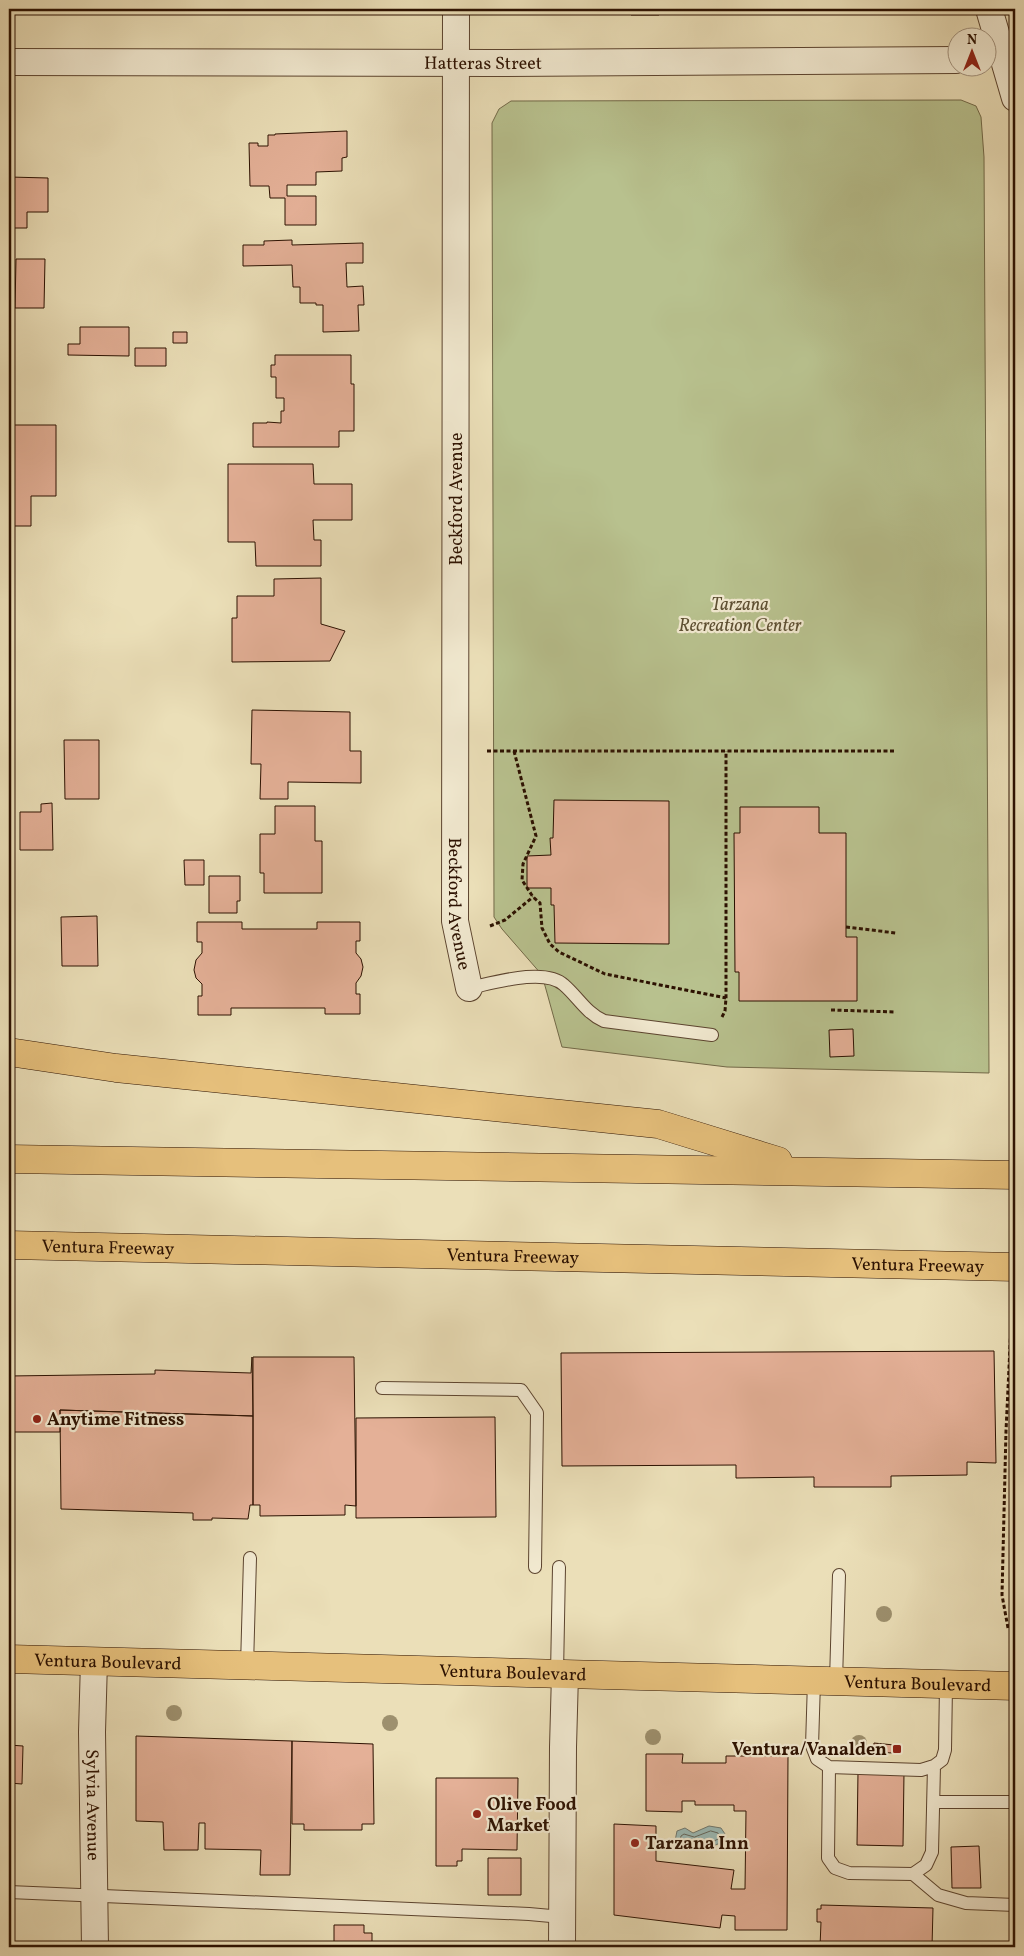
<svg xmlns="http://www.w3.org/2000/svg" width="1024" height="1956" font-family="Vollkorn,serif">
	<rect width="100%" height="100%" fill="#ebdfb8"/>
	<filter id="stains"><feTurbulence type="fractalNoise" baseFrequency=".004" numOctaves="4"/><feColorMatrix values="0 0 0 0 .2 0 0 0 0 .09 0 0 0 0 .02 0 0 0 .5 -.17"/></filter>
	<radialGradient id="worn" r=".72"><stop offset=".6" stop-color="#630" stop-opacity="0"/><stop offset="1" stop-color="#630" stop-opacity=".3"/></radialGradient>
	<path fill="#b8c18e" stroke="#726948" d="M 961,100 L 976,106 L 981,117 L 984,157 L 989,1073 L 727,1067 L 562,1047 L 542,975 L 502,929 L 494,917 L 492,123 L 499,109 L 511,101 Z"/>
	<path fill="#9bbbb7" stroke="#6f776e" d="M 709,1826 L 721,1828 L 725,1834 L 725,1840 C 712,1849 695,1851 679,1849 L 675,1841 L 677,1831 L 685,1828 L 693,1833 Z"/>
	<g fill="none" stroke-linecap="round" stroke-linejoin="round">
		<path stroke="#64665c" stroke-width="1" d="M 711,1831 L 718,1833 L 720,1838 C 710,1844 694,1846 683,1844 L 680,1841 L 681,1836 L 684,1834 L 694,1837 Z"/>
	</g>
	<path fill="#e4b097" stroke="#2c1101" d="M 223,9 L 264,9 L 264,10 L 223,10 Z
		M 632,9 L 659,9 L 659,15 L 631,15 Z
		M 666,9 L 695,9 L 695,10 L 666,10 Z
		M 702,9 L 738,9 L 738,11 L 709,11 L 709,9 Z
		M 347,131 L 347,157 L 342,158 L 342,171 L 316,172 L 316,185 L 287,185 L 287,196 L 316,196 L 316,225 L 285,225 L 285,198 L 270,198 L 269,186 L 250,186 L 249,143 L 258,143 L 258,146 L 268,146 L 268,135 L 275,135 L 275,134 Z
		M 9,177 L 48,178 L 48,212 L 27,212 L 27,228 L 9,228 L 9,249 Z
		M 292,240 L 292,245 L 363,243 L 363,263 L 346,263 L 347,287 L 363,286 L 364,305 L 358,305 L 359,331 L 323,332 L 323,305 L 316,305 L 316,303 L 300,303 L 300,287 L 293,287 L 292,265 L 243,266 L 243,245 L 264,245 L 264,241 Z
		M 16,259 L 45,259 L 44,308 L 15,308 Z
		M 80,327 L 129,327 L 129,356 L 68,355 L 68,344 L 80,344 Z
		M 173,332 L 187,332 L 187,343 L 173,343 Z
		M 135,348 L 166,348 L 166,366 L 135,366 Z
		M 275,355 L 351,355 L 351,384 L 354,384 L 354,431 L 339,431 L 339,447 L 253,447 L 253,423 L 267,423 L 267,422 L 281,423 L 281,411 L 284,411 L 284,398 L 276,398 L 276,377 L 271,377 L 271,365 L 275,365 Z
		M 9,425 L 56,425 L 56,496 L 31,496 L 31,526 L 9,526 Z
		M 228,464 L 313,464 L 314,484 L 352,484 L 352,520 L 313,520 L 314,540 L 321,540 L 321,566 L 256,566 L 255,542 L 228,542 Z
		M 321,578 L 321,624 L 345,631 L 330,661 L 232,662 L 232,618 L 237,618 L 237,596 L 274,596 L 274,579 Z
		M 252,710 L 350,712 L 350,751 L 361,751 L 361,783 L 288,782 L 288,799 L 260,799 L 261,764 L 251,764 Z
		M 64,740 L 99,740 L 99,799 L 65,799 Z
		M 554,800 L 669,801 L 669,944 L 555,943 L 554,905 L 551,905 L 551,888 L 527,888 L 527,856 L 551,855 L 550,838 L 553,838 Z
		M 52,803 L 53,850 L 20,850 L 20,812 L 41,812 L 41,804 Z
		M 275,806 L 315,806 L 315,841 L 322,841 L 322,893 L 264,893 L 264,873 L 260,873 L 260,834 L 275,834 Z
		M 740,807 L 819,807 L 819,833 L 846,833 L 846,937 L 857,937 L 857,1001 L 739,1001 L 739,972 L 735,972 L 734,833 L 740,833 Z
		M 184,860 L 204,860 L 204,885 L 185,885 Z
		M 209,876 L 240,876 L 240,901 L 237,901 L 237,913 L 209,913 Z
		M 97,916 L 98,966 L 62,966 L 61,917 Z
		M 197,922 L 242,922 L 242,929 L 317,929 L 317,922 L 360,922 L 360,941 L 356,941 L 356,953 L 361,959 L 363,967 L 361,976 L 356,983 L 356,994 L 360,994 L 360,1014 L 325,1014 L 325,1008 L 231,1008 L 231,1015 L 198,1015 L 198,996 L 202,996 L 202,984 L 196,978 L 194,970 L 196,960 L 202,953 L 202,942 L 197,942 Z
		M 853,1029 L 854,1056 L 830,1057 L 829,1030 Z
		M 994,1351 L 996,1463 L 967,1462 L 967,1475 L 891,1476 L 891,1487 L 814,1487 L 814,1477 L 736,1478 L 736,1465 L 562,1466 L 561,1353 Z
		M 252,1357 L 253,1416 L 60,1410 L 60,1432 L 9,1432 L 9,1376 L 155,1374 L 155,1370 L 251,1373 Z
		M 253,1357 L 354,1357 L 356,1506 L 345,1505 L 345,1515 L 260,1516 L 260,1505 L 253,1505 Z
		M 60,1410 L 253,1416 L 253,1505 L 250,1505 L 248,1519 L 212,1518 L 212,1520 L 193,1520 L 193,1513 L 61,1509 Z
		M 495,1417 L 496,1517 L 356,1518 L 356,1418 Z
		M 136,1736 L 292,1741 L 290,1875 L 260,1875 L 261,1850 L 205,1849 L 205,1823 L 199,1823 L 198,1850 L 164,1850 L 163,1822 L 136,1821 Z
		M 292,1741 L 373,1744 L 374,1824 L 362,1824 L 362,1830 L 304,1830 L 304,1824 L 292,1824 Z
		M 874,1743 L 894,1745 L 893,1753 L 873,1752 Z
		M 9,1745 L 23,1746 L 22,1784 L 9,1783 Z
		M 646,1754 L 683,1754 L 682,1763 L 726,1763 L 726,1756 L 788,1756 L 787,1930 L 735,1930 L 735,1916 L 722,1915 L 720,1928 L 614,1915 L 614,1824 L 656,1826 L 656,1861 L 734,1870 L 731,1889 L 745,1889 L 746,1811 L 734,1811 L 734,1805 L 695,1805 L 695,1801 L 682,1801 L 682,1812 L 646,1811 Z
		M 858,1772 L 904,1773 L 903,1846 L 857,1845 Z
		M 436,1778 L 518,1778 L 517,1850 L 462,1849 L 462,1861 L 457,1861 L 457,1866 L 436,1866 Z
		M 9,1793 L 12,1794 L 11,1839 L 9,1839 Z
		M 979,1846 L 981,1888 L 952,1888 L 951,1847 Z
		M 488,1858 L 521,1858 L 521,1895 L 488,1895 Z
		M 821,1905 L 933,1908 L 932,1947 L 820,1947 L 821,1922 L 817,1922 L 817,1909 L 821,1909 Z
		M 9,1915 L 13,1915 L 12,1947 L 9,1947 Z
		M 334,1925 L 364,1925 L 364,1933 L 372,1933 L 372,1947 L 334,1947 Z"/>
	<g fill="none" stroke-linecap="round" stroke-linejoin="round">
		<g stroke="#5c442f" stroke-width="14">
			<path id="lane" d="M 469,988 C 493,983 545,967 564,985 C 578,997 586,1013 604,1021 L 712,1035
				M 382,1388 L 521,1390 L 537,1413 L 535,1567
				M 247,1666 L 250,1558
				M 557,1674 L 559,1567
				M 814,1681 L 812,1746 L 817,1759 L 829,1767 L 921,1770 L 934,1766 L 942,1760 L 945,1750 L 946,1685
				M 836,1681 L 839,1575
				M 829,1767 L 828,1858 L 835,1868 L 849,1873 L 913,1874 L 926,1865 L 932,1852 L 934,1766
				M 934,1802 L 1015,1802
				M 913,1874 L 938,1895 L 966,1903 L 1015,1905
				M 9,1892 L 529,1914 L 562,1917"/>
		</g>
		<g stroke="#5c442f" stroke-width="28">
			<g id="street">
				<path id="s1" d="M 456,9 L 455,921 L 469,988"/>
				<path d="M 989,9 L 1015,98"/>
				<path id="s2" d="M 9,62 L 496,63 L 956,60"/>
				<path id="s3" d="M 94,1661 L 92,1732 L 95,1947"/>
				<path d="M 562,1947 L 563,1747 L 565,1674"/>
			</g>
		</g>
		<g stroke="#2c1101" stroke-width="29">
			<g id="primary">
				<path id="s4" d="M 9,1659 L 1015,1686"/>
			</g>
		</g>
		<g stroke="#2c1101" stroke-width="29">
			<g id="highway">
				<path d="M 9,1052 L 116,1068 L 658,1124 L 778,1161"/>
				<path d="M 9,1159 L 1015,1175"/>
				<path id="s5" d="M 9,1245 L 1015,1267"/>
			</g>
		</g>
		<path stroke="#2c1101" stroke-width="3" stroke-dasharray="4 2.5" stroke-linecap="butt" d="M 487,751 L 895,751
			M 514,751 L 536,836 L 523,864 L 522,880 L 533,897 L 540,903 L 542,928 L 550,944 L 559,952 L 605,974 L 726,998
			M 490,926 L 505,920 L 533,897
			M 846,927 L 896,933
			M 831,1010 L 896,1012
			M 722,1017 L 725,1011 L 726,998 L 726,751
			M 1008,1628 L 1002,1595 L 1006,1431 L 1011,1326"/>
		<use href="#lane" stroke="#f2ead1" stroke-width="12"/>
		<use href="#street" stroke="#f2ead1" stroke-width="26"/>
		<use href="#primary" stroke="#e6c07c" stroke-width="28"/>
		<use href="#highway" stroke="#e6c07c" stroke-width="28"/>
	</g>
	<g fill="#9d906e">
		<circle cx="884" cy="1614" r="8"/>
		<circle cx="174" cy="1713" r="8"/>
		<circle cx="390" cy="1723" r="8"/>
		<circle cx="653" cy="1737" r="8"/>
		<circle cx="859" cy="1743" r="8"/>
	</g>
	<g fill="#8f2418" stroke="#f2ead1" stroke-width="2">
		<circle cx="37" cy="1419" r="5"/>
		<rect x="892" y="1744" width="10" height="10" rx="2.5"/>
		<circle cx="477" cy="1814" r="5"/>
		<circle cx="635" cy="1843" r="5"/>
	</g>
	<g text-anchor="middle" stroke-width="4.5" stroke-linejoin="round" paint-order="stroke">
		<g font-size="18" fill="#2c1101" stroke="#f2ead1">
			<text dy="6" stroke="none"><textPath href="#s2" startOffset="474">Hatteras Street</textPath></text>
			<text transform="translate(456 499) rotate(-90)" y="6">Beckford Avenue</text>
			<text dy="6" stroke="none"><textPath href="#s1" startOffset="895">Beckford Avenue</textPath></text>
			<text dy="6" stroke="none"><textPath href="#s5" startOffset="99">Ventura Freeway</textPath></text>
			<text dy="6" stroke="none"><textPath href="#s5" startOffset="504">Ventura Freeway</textPath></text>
			<text dy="6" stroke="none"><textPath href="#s5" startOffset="909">Ventura Freeway</textPath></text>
			<text dy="6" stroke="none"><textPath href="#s4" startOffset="99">Ventura Boulevard</textPath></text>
			<text dy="6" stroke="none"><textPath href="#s4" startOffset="504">Ventura Boulevard</textPath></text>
			<text dy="6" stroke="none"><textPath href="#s4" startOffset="909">Ventura Boulevard</textPath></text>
			<text dy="6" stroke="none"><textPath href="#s3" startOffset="144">Sylvia Avenue</textPath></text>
		</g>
		<g font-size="18" font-style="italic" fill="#5d4f32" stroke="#f2ead1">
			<text x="740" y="610">Tarzana<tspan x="740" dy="21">Recreation Center</tspan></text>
		</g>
		<g font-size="18" font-weight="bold" fill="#2c1101" stroke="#f2ead1" text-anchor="start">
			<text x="47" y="1425">Anytime Fitness</text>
			<text x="887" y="1755" text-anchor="end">Ventura/Vanalden</text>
			<text x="487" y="1810">Olive Food<tspan x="487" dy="21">Market</tspan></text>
			<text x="645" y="1849">Tarzana Inn</text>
		</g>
	</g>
	<rect width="1024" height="1956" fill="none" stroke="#ebdfb8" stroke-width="30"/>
	<rect x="10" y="10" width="1004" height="1936" fill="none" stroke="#2c1101" stroke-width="2.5"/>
	<rect x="15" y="15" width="994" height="1926" fill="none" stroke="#2c1101"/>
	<g transform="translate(972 52)"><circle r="24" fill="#f2ead1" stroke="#a3937e"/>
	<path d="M0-4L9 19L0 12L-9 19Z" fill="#8f2418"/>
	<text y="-8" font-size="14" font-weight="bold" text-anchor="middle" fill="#2c1101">N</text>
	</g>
	<rect width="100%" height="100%" filter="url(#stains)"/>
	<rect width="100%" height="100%" fill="url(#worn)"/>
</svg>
